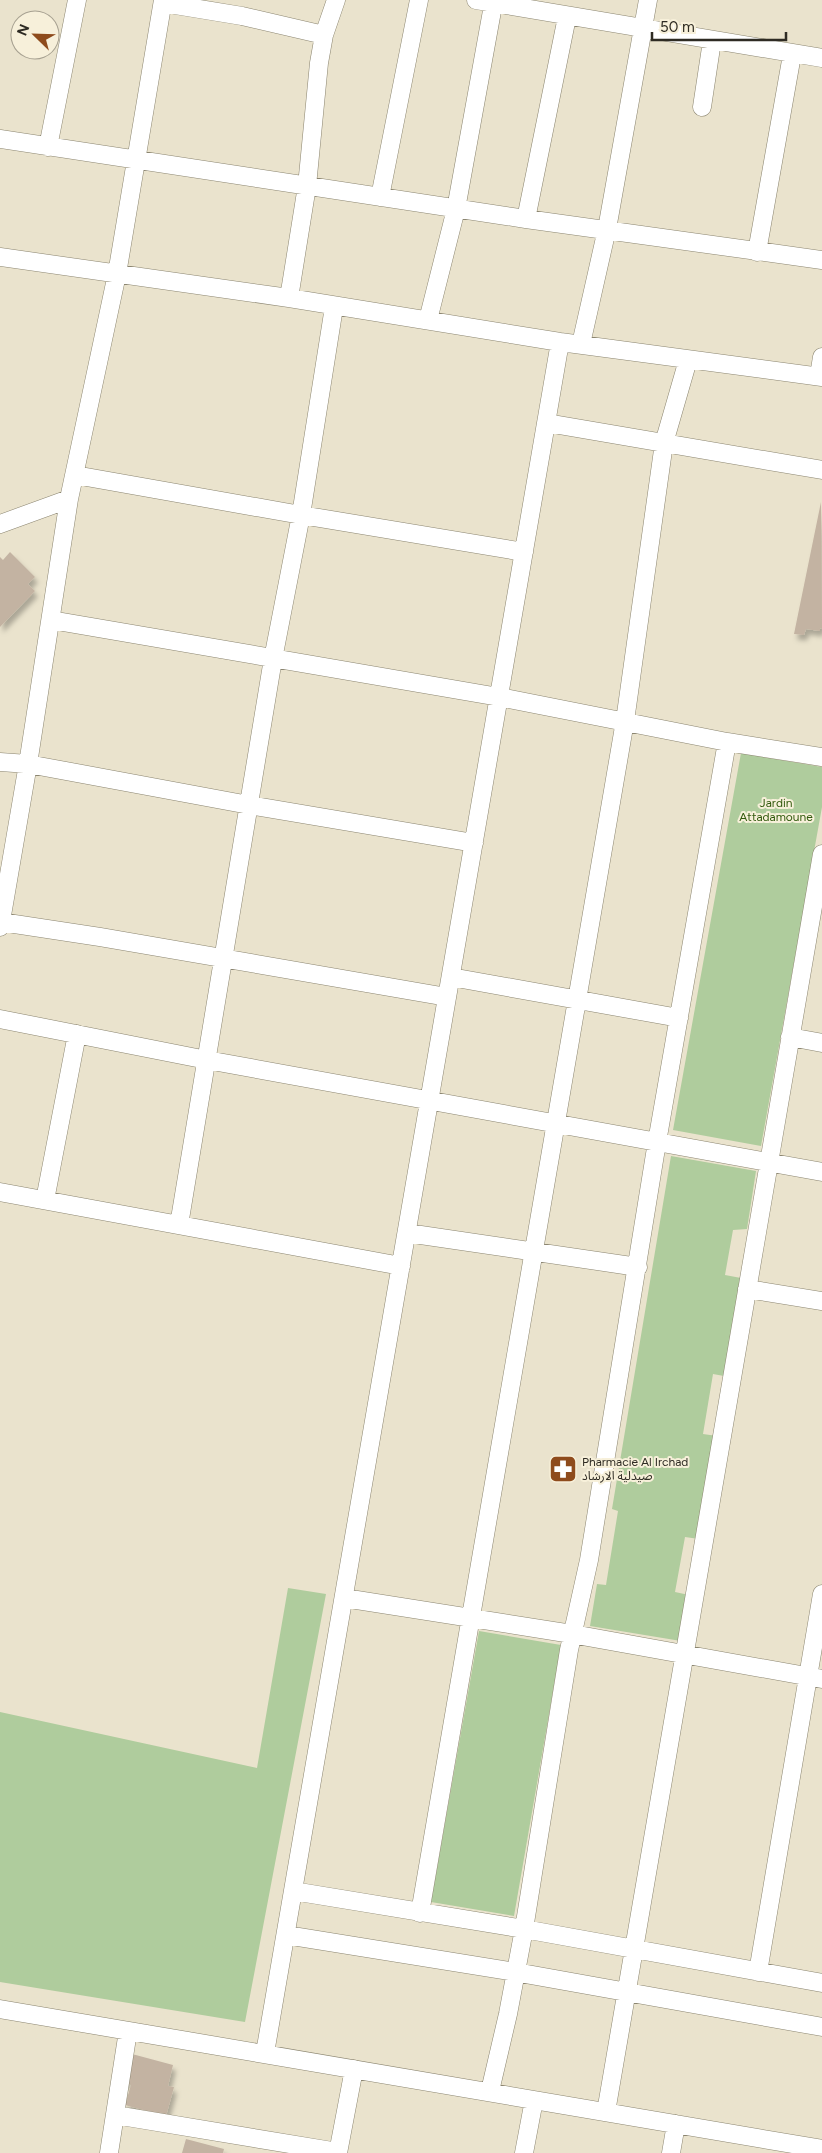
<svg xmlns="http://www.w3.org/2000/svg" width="822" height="2153" font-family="Figtree,'Noto Sans Arabic',sans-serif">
	<defs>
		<filter id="shadow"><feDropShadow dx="3" dy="5.5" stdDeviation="2.5" flood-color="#0004"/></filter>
	</defs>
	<rect width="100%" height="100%" fill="#eae3cd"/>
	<path fill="#afcc9d" d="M 741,753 L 822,767 L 822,807 L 761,1146 L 673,1130 Z
		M 671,1156 L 756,1171 L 747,1229 L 733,1230 L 725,1275 L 741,1278 L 724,1376 L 713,1374 L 703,1434 L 717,1436 L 699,1539 L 685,1537 L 675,1592 L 689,1595 L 681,1641 L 590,1626 L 597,1584 L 606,1585 L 618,1511 L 612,1509 Z
		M 288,1588 L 326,1594 L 245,2022 L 0,1982 L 0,1712 L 257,1768 Z
		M 479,1631 L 561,1645 L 514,1916 L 431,1902 Z"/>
	<path fill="#c3b3a2" filter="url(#shadow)" d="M 821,502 L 822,629 L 820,628 L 820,631 L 806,629 L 804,635 L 794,634 Z
		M 10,552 L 35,577 L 28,584 L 35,591 L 0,627 L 0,557 L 3,560 Z
		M 132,2054 L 173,2065 L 168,2086 L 174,2087 L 166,2116 L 125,2105 L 131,2085 L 124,2083 Z
		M 186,2139 L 224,2149 L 223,2153 L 182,2153 Z"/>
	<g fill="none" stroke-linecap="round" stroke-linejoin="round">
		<g stroke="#8b8570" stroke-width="19">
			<path id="street" d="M 476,0 L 822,58
				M 163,3 L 242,16 L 324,35
				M 702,107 L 712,41
				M 0,139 L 526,219 L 822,260
				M 48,147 L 77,0
				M 380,197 L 419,0
				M 526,219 L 567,17
				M 757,252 L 792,55
				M 0,257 L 289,298 L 560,342 L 822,377
				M 289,298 L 307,186 L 319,63 L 324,35 L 336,0
				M 428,320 L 456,209 L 494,0
				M 581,344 L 607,229 L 648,0
				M 819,376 L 822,357
				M 547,423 L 822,470
				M 75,475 L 301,515 L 524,552
				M 0,524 L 69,499
				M 51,620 L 499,697 L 727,742 L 822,757
				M 0,762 L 28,764 L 249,805 L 474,843
				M 1,922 L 100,937 L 447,997
				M 0,927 L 28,764 L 69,499 L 117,274 L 163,0
				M 451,977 L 679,1018
				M 0,1019 L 207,1060 L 822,1172
				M 790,1037 L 822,1043
				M 0,1192 L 401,1266
				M 45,1200 L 77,1034
				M 179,1225 L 273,659 L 301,515 L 334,307
				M 407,1233 L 638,1267
				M 747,1289 L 822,1301
				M 344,1598 L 572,1634 L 822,1679
				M 293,1891 L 524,1929 L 822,1983
				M 420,1913 L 625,721 L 664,443 L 688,360
				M 286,1935 L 515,1972 L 822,2027
				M 758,1972 L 822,1594
				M 0,2009 L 822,2149
				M 265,2053 L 560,342
				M 490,2091 L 508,2014 L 524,1929 L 569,1650 L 589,1560 L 657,1142 L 727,742
				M 606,2112 L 822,854
				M 115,2115 L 338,2152
				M 109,2153 L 128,2031
				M 338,2153 L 354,2069
				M 524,2153 L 534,2100
				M 671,2153 L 676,2124"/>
		</g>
		<use href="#street" stroke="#fff" stroke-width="18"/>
	</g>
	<defs>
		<g id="pharmacy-square" transform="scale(1.4375)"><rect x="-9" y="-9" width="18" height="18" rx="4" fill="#8e4b1c" stroke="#f7f0da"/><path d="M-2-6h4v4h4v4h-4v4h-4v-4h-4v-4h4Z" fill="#fff"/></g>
	</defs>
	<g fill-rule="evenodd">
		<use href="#pharmacy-square" x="563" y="1469"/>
	</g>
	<g text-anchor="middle" stroke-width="4" stroke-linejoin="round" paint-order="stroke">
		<g font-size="12" fill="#31590c" stroke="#f7f0da">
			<text x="776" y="807">Jardin<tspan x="776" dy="14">Attadamoune</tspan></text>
		</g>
		<g font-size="12" fill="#2e2b23" stroke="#f7f0da" text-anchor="start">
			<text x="582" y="1466">Pharmacie Al Irchad<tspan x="582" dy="14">صيدلية الارشاد</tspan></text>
		</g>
	</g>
	<g transform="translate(35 35) rotate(293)"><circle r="24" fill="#f7f0da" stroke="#a7a191"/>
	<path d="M0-4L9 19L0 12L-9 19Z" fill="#8e4b1c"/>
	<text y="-8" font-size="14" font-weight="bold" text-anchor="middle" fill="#2e2b23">N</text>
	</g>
	<path d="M652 32v8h134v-8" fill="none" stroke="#2e2b23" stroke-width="2.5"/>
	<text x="660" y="32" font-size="15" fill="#2e2b23" stroke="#f7f0da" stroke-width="4" paint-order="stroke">50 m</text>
</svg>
